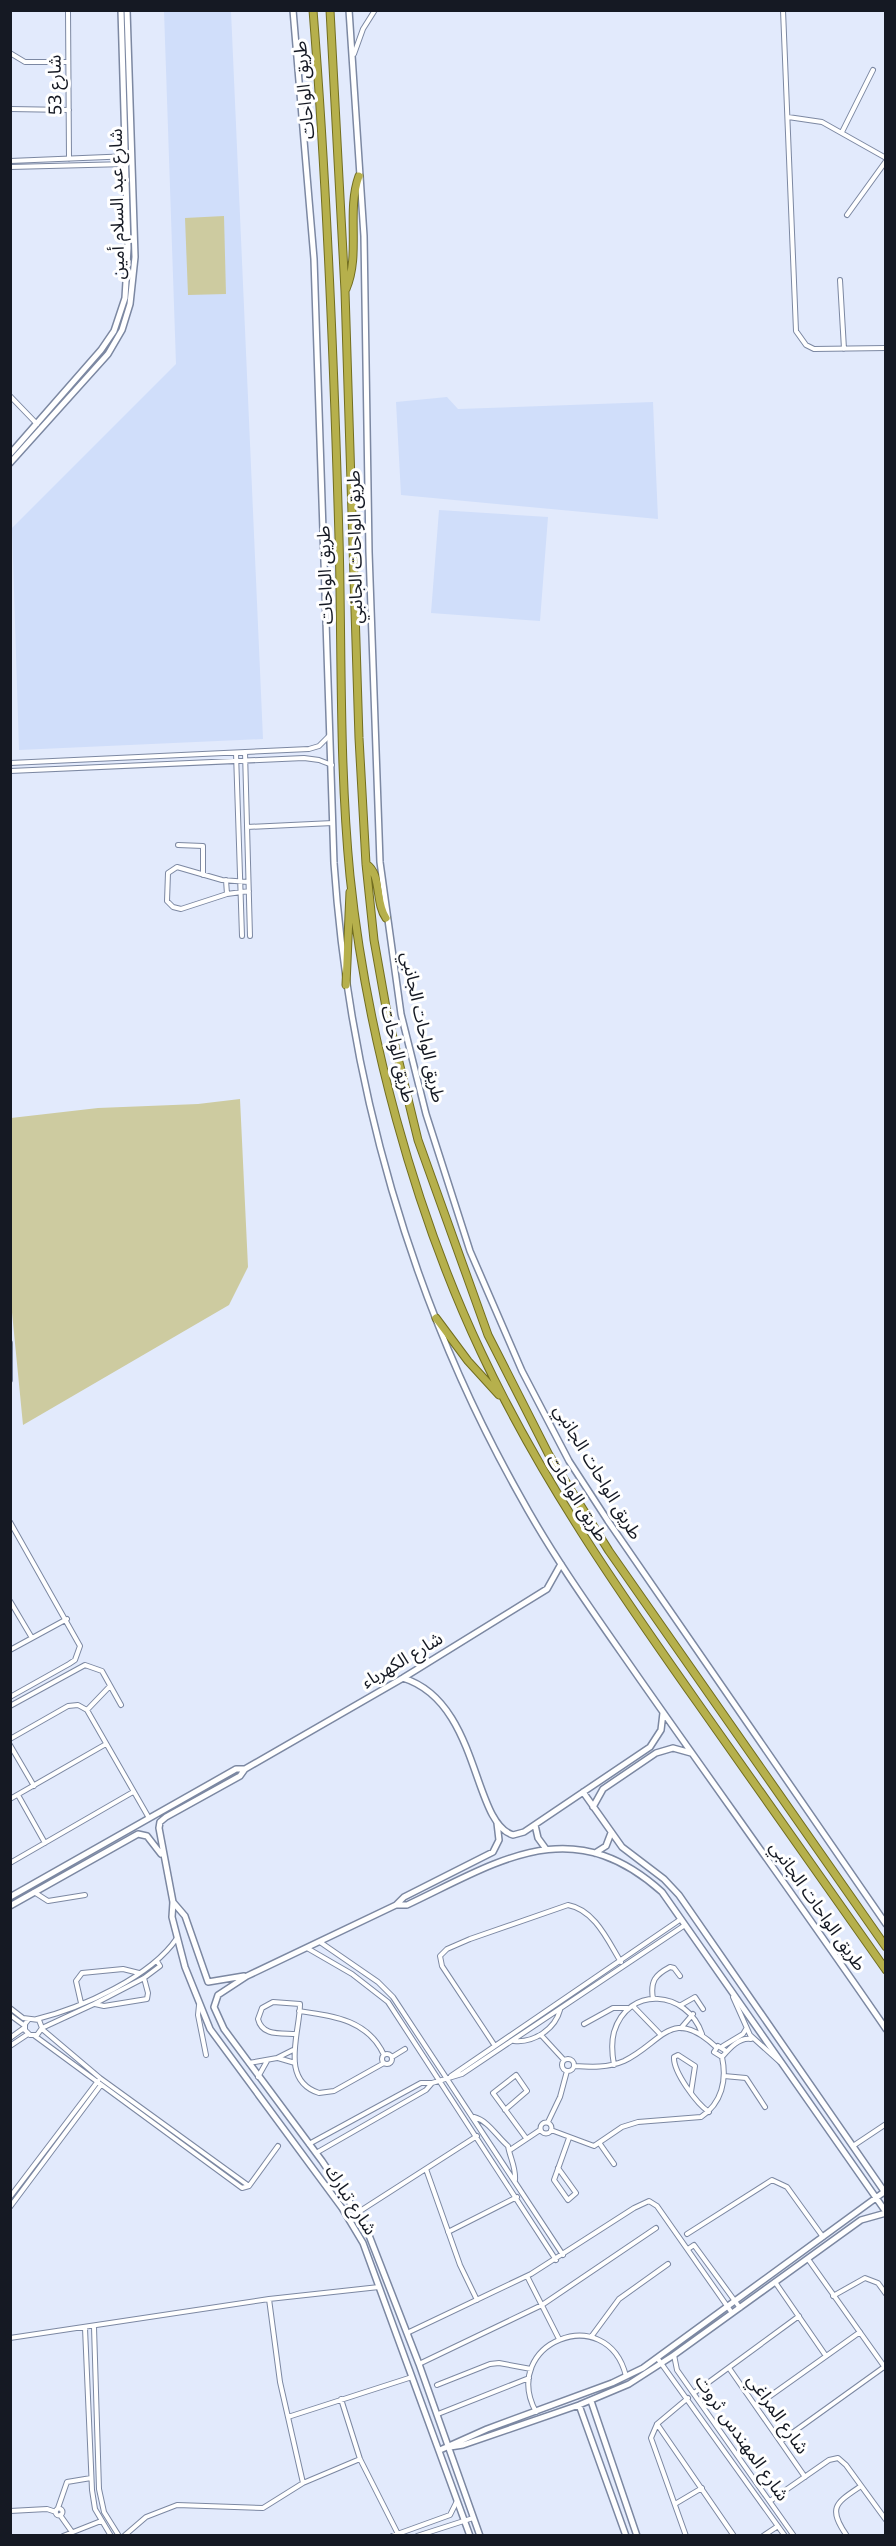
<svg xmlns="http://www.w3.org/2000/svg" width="896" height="2546" font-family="Georgia,'Noto Sans Arabic',serif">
	<rect width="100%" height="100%" fill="#e2eafc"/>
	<path fill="#d0defa" d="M 164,11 L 231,11 L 263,739 L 19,750 L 12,528 L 176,364 Z
		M 447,397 L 458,409 L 653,402 L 658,519 L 401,495 L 396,402 Z
		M 439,510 L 548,517 L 540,621 L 431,613 Z"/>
	<path fill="#cdcba0" d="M 224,216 L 226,294 L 188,295 L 185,218 Z
		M 240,1099 L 248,1267 L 229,1305 L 23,1425 L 10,1292 L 11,1118 L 98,1108 L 198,1104 Z"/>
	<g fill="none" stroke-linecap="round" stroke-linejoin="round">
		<g stroke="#7c88a2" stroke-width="6">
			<path id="minor" d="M 68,10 L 69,159
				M 783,10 L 796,331 L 806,345 L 814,349 L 886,348
				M 10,53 L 25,62 L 68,62
				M 354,54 L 363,29 L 375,10
				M 10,109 L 69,110
				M 788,117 L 822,122 L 886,158
				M 842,132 L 873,70
				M 10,161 L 131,156
				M 10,167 L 127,164
				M 847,215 L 886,161
				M 840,280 L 844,349
				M 10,396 L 37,424
				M 245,752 L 250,936
				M 236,753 L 242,936
				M 10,763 L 309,749 L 319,746 L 329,736
				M 10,771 L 304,758 L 319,760 L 332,765
				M 247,827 L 333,823
				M 178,845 L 203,846 L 203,875
				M 226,880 L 227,894
				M 248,882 L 222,880 L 177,867 L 168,873 L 167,901 L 173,907 L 181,909 L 227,894 L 249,891
				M 10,1343 L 10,1380
				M 10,1522 L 80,1646 L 75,1660 L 69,1664 L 10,1697
				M 10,1601 L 32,1638
				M 10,1650 L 67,1619
				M 10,1706 L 85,1665 L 102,1671 L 121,1705
				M 87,1710 L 110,1686
				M 10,1739 L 68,1706 L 78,1705 L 87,1710 L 149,1818
				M 10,1745 L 34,1786
				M 18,1795 L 45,1843
				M 10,1799 L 106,1744
				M 10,1863 L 133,1792
				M 34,1892 L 48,1901 L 85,1895
				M 320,1942 L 378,1982 L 393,1997 L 563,2255
				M 307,1948 L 352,1974 L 388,2002 L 556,2260
				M 733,1997 L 750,2035 L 780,2062
				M 653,1999 C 650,1981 655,1975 670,1967 L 674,1968 L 680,1976
				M 81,2003 L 76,1981 L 82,1973 L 123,1969 L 139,1973
				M 95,2004 L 104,2006 L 147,1999 L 148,1993 L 144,1978
				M 199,2005 L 198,2015 L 206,2055
				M 681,2005 L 695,1997 L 703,2009
				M 633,2006 L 660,2034
				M 10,2008 L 23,2018 L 39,2020 L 42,2028 L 37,2035 L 30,2035 L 25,2030 L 25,2024 L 29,2019
				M 299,2011 C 334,2016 368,2020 384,2055
				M 10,2015 L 25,2026
				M 37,2019 C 81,2008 151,1977 177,1938
				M 584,2024 L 613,2008 L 628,2008
				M 42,2028 L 94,2004 L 144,1978 L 160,1966 L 157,1961
				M 681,2028 L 693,2014
				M 42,2029 L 100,2078 L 249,2186
				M 296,2034 C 280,2033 262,2036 258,2019 L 262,2008 L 273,2002 L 300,2004 C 300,2033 279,2080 319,2093 L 334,2091 L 384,2063
				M 541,2035 L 564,2060
				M 35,2036 L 242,2188 L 249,2186 L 278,2146
				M 10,2038 L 24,2028
				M 514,2041 C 534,2043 555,2029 560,2010
				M 10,2046 L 28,2034
				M 495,2046 L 442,1966 L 440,1956 L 447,1949 L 470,1939 L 568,1905 C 595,1910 608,1941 621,1962
				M 723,2046 L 743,2034 L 746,2029
				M 726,2051 L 718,2046 L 714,2052 L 722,2057 C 729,2049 739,2037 751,2039
				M382 2059a5 5 0 1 1 10 0a5 5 0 1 1-10 0Z
				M 392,2057 L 405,2049
				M 278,2058 L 295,2063
				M562 2065a6 6 0 1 1 12 0a6 6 0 1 1-12 0Z
				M 249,2063 L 277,2058 L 293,2050
				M 614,2065 C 612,2054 611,2043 614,2032 C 628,1985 687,1990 702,2034
				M 574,2066 C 591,2067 608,2068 624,2061 C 662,2043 671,2005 716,2047
				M 451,2076 L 681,1919
				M 724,2076 L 746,2078 L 765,2107
				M 258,2077 L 267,2061
				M 432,2083 L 462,2074 L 685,1925
				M 691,2092 L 695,2066 L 678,2055 L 674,2057 C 673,2072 697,2104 709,2112
				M 505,2110 L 527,2091 L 516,2075 L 493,2093 L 526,2138
				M 474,2117 C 489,2121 497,2137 508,2146 C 510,2158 516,2167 515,2180
				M 548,2122 L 560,2097 L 567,2071
				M540.5 2128a5.5 5.5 0 1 1 11 0a5.5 5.5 0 1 1-11 0Z
				M 551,2130 L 594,2146 L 622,2127 L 638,2122 L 701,2117 C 722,2103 727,2080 722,2057
				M 309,2144 L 421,2083 L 432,2083 L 426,2090 L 316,2153
				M 600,2144 L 614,2164
				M 853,2146 L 886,2124
				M 510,2150 L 540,2130
				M 558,2168 L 576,2193 L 568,2200 L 554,2180 L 569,2138
				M 426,2169 L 460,2265 L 477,2300
				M 10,2197 L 98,2081
				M 10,2207 L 101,2085
				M 357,2213 L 477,2136
				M 448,2232 L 517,2197
				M 687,2234 L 772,2180 L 787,2187 L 823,2237
				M 688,2249 L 694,2245 L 740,2308
				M 808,2259 L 886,2369
				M 527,2276 L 559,2339
				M 775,2282 L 826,2356
				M 833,2296 L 865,2278 L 878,2283 L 886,2294
				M 269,2299 L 280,2382 L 303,2483
				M 94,2327 L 99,2489 L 104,2512 L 119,2536
				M 85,2328 L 92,2490 L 95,2509 L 111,2536
				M 407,2333 L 531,2274 L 634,2208 L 649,2201 L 657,2206 L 732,2313
				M 591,2337 L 619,2299 L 668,2264
				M 10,2338 L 269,2299 L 379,2287
				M 674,2355 L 677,2370 L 794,2536
				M 658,2359 L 785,2536
				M 419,2364 L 542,2305 L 656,2228
				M 729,2368 L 805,2477
				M 437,2385 L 490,2364 L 499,2363 L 531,2369
				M 694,2393 L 799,2316
				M 341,2399 L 360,2459 L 399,2536
				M 756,2406 L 860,2332
				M 536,2412 C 499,2343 607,2300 626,2376
				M 438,2414 L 529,2378
				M 288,2417 L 412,2377
				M 657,2424 L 734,2536
				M 781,2441 L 884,2367
				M 770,2501 L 829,2460 L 838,2458 L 846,2465 L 886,2520
				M 675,2504 L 702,2488
				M 58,2508 L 67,2482 L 91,2478
				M55.5 2512a3.5 3.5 0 1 1 7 0a3.5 3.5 0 1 1-7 0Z
				M 10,2511 L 47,2509 L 56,2512
				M 60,2515 L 72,2532
				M 63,2536 L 101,2521
				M 124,2536 L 146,2517 L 177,2505 L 263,2508 L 303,2483 L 360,2459
				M 392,2536 L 450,2515 L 457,2501
				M 417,2536 L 473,2518
				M 686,2536 L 651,2438 L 657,2424 L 688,2398
				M 763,2536 L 778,2526
				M 847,2536 C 827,2507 836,2503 861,2486"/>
		</g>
		<g stroke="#7c88a2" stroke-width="8">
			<path id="tertiary" d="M 293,10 L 314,259 L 334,863 C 349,1083 411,1303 520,1496 C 555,1560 598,1619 639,1678 C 721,1795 805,1911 886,2029
				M 349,10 L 364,236 L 369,552 L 380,862 L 401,1014 L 426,1114 L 470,1251 L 522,1371 L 569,1461 L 608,1521 L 886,1924
				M 10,454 L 101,350 L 114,331 L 125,298 L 128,248 L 121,10
				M 10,463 L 108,354 L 122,330 L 130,304 L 135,257 L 127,10
				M 403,1678 C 480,1702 472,1823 513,1835 L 524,1832 L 650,1747 L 661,1730 L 663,1713
				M 583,1792 L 622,1847 L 664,1879 L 679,1895 L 886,2194
				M 593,1807 L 603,1789 L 656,1753 L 673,1748 L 691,1753
				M 535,1825 L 538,1838 L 546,1849
				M 595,1853 L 606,1846 L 611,1833
				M 10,1897 L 236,1769 L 245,1769
				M 173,1902 L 185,1916 L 208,1982 L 244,1976
				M 396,1905 L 404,1897 L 493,1852 L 499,1840 L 497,1823
				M 10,1906 L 138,1834 L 147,1836 L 161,1854
				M 591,2401 L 637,2536
				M 579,2405 L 626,2536
				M 450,2447 L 463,2445 L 579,2405 L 629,2384 L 674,2355 L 861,2220 L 886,2213
				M 440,2450 L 487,2429 L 612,2383 L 643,2368 L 884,2192
				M 470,2536 L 363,2243 L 342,2208 L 210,2029 L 185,1967 L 172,1917 L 173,1902 L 159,1828 L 160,1822 L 166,1817 L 240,1776 L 245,1769 L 403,1678 L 547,1589 L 561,1564
				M 480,2536 L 419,2364 L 365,2225 L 322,2161 L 224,2029 L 214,2007 L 218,1995 L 247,1976 L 396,1905 L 407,1905 C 498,1862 571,1810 662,1892 L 886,2212"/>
		</g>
		<g stroke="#726e20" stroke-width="9">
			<path id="trunk" d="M 313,10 C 327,186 334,362 339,538 C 342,650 339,764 350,876 C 366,1032 414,1210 481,1352 C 540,1478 618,1590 697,1702 C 760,1792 823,1881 886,1970
				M 330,10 L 345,291 L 359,738 L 366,864 L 374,940 L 387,1013 L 418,1140 L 488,1335 L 549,1455 L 609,1551 L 886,1947
				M 346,289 C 361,254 346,212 359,176
				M 366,864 C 382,874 375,903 386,918
				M 346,985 L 350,892
				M 436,1318 L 468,1361 L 499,1395"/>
		</g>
		<use href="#minor" stroke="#fff" stroke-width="4"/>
		<use href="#tertiary" stroke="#fff" stroke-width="5"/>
		<use href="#trunk" stroke="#b6b04c" stroke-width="7"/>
	</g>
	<g text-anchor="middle" stroke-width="6" stroke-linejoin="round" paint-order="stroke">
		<g font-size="18" fill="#151923" stroke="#fff">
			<text transform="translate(55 85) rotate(-91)" y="6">شارع 53</text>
			<text transform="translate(304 90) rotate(-95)" y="6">طريق الواحات</text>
			<text transform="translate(117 204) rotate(-91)" y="6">شارع عبد السلام أمين</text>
			<text transform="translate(355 547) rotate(-91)" y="6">طريق الواحات الجانبي</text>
			<text transform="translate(325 575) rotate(-92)" y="6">طريق الواحات</text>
			<text transform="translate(423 1027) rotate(78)" y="6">طريق الواحات الجانبي</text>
			<text transform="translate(398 1054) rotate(77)" y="6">طريق الواحات</text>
			<text transform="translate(598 1472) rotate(59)" y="6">طريق الواحات الجانبي</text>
			<text transform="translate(577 1498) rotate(58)" y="6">طريق الواحات</text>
			<text transform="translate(402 1660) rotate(-31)" y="6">شارع الكهرباء</text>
			<text transform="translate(818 1906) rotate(55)" y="6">طريق الواحات الجانبي</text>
			<text transform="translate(351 2200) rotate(57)" y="6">شارع تبارك</text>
			<text transform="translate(778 2414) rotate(55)" y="6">شارع المراغي</text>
			<text transform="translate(742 2438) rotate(55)" y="6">شارع المهندس ثروت</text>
		</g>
	</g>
	<rect width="896" height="2546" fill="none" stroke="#151923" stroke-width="24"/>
</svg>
